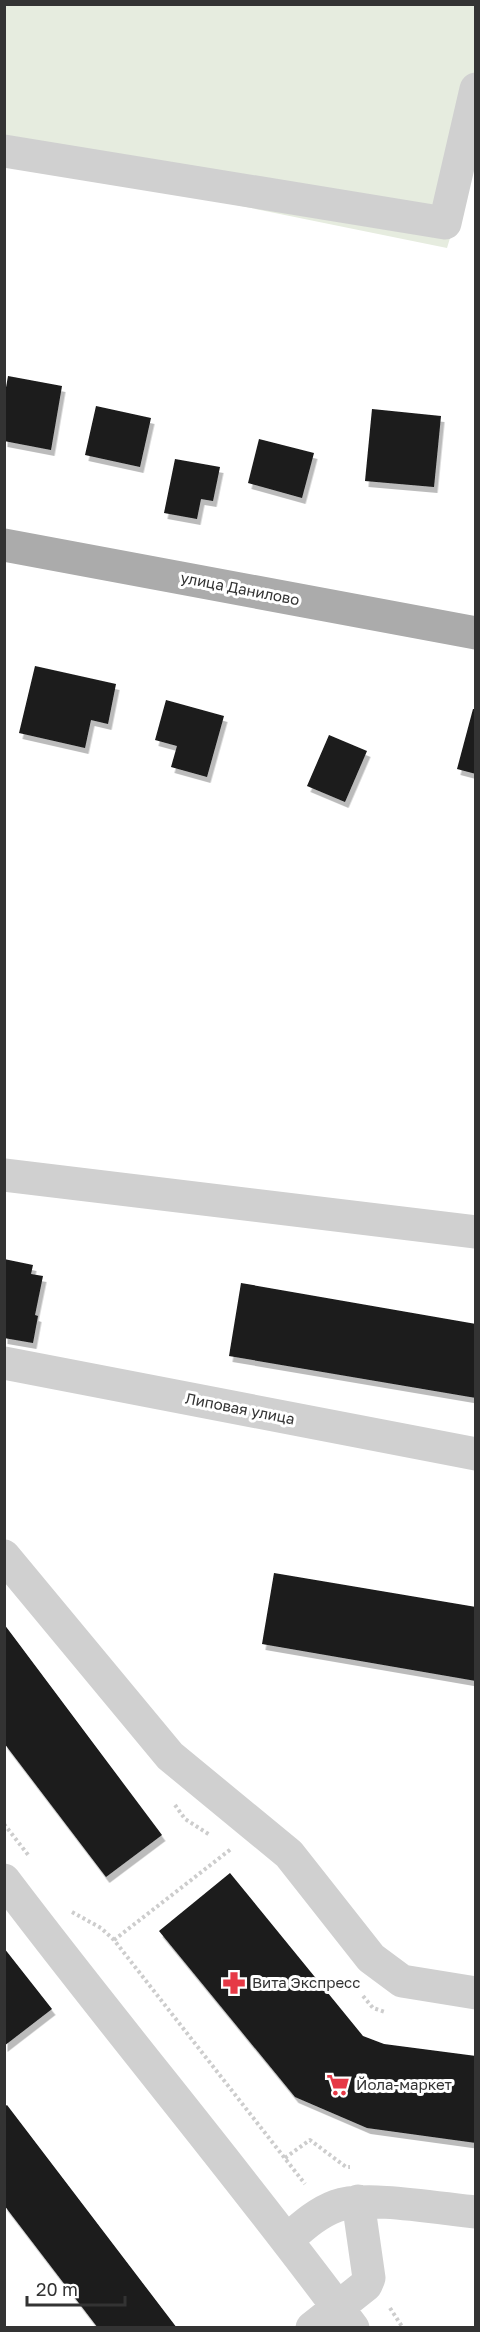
<svg xmlns="http://www.w3.org/2000/svg" width="480" height="2332" font-family="'Golos Text',sans-serif">
	<defs>
		<filter id="shadow"><feDropShadow dx="3.5" dy="6" stdDeviation="0" flood-color="#0004"/></filter>
	</defs>
	<rect width="100%" height="100%" fill="#fff"/>
	<path fill="#e6ecdf" d="M 4,5 L 475,5 L 475,169 L 471,168 L 447,248 L 5,158 Z"/>
	<path fill="#1a1a1a" filter="url(#shadow)" d="M 8,376 L 62,386 L 51,450 L 4,441 L 4,399 Z
		M 96,406 L 151,418 L 140,467 L 85,455 Z
		M 372,409 L 441,416 L 434,487 L 365,481 Z
		M 259,439 L 314,453 L 302,498 L 248,483 Z
		M 175,459 L 220,467 L 213,501 L 201,499 L 197,519 L 164,513 Z
		M 35,666 L 116,684 L 108,724 L 91,720 L 85,748 L 19,733 Z
		M 166,700 L 224,716 L 207,777 L 171,767 L 177,746 L 155,740 Z
		M 473,709 L 476,709 L 476,774 L 457,769 Z
		M 329,735 L 367,751 L 345,802 L 307,786 Z
		M 4,1259 L 33,1265 L 31,1274 L 43,1276 L 35,1315 L 38,1316 L 33,1343 L 4,1338 Z
		M 241,1283 L 476,1324 L 476,1398 L 229,1356 Z
		M 274,1573 L 476,1607 L 476,1681 L 262,1644 Z
		M 4,1624 L 162,1835 L 106,1877 L 4,1743 Z
		M 230,1873 L 363,2036 L 384,2044 L 476,2056 L 476,2143 L 367,2128 L 295,2097 L 159,1931 Z
		M 4,1948 L 52,2009 L 4,2046 Z
		M 7,2105 L 177,2328 L 98,2328 L 4,2205 L 4,2107 Z"/>
	<g fill="none" stroke-linecap="round" stroke-linejoin="round">
		<path stroke="#cdcdcd" stroke-width="4" stroke-dasharray="3 3" stroke-linecap="butt" d="M 175,1805 L 185,1819 L 210,1835
			M 4,1824 L 29,1856
			M 72,1912 L 101,1928 L 114,1940 L 305,2184
			M 114,1940 L 231,1849
			M 363,1996 L 373,2008 L 385,2012
			M 285,2158 L 310,2140 L 346,2167 L 350,2167
			M 390,2308 L 403,2328"/>
		<path stroke="#d0d0d0" stroke-width="33" d="M 4,151 L 445,223 L 476,89
			M 4,1175 L 476,1232
			M 4,1363 L 476,1454
			M 4,1556 L 170,1756 L 289,1854 L 371,1958 L 402,1981 L 476,1993
			M 4,1880 C 118,2031 241,2176 353,2328
			M 287,2240 C 302,2227 317,2213 336,2206 C 365,2195 442,2209 476,2212
			M 312,2328 L 366,2285 L 369,2278 L 358,2201"/>
		<path stroke="#ababab" stroke-width="33" d="M 4,545 L 476,633"/>
	</g>
	<defs>
		<g id="pharmacy-bare" transform="scale(1.8)"><path d="M-2-6h4v4h4v4h-4v4h-4v-4h-4v-4h4Z" fill="#e63946" stroke="#fff" stroke-width="2.5" paint-order="stroke"/></g>
		<g id="supermarket-bare" transform="scale(1.8)"><path d="M-6-5.5h2.5l.6 2H6L4.5 2H-2.5L-4.4-4H-6ZM-1.5 3.2a1.3 1.3 0 1 0 .1 0ZM3 3.2a1.3 1.3 0 1 0 .1 0Z" fill="#e63946" stroke="#fff" stroke-width="2.5" paint-order="stroke"/></g>
	</defs>
	<g fill-rule="evenodd">
		<use href="#pharmacy-bare" x="234" y="1983"/>
		<use href="#supermarket-bare" x="338" y="2085"/>
	</g>
	<g text-anchor="middle" stroke-width="6" stroke-linejoin="round" paint-order="stroke">
		<g font-size="15" fill="#333" stroke="#fff">
			<text transform="translate(240 589) rotate(11)" y="5">улица Данилово</text>
			<text transform="translate(240 1409) rotate(11)" y="5">Липовая улица</text>
		</g>
		<g font-size="15" fill="#333" stroke="#fff" text-anchor="start">
			<text x="252" y="1988">Вита Экспресс</text>
			<text x="356" y="2090">Йола-маркет</text>
		</g>
	</g>
	<rect width="480" height="2332" fill="none" stroke="#333333" stroke-width="12"/>
	<path d="M27 2296v9h98v-9" fill="none" stroke="#333333" stroke-width="3"/>
	<text x="36" y="2296" font-size="18" fill="#333333" stroke="#ffffff" stroke-width="4.5" paint-order="stroke">20 m</text>
</svg>
